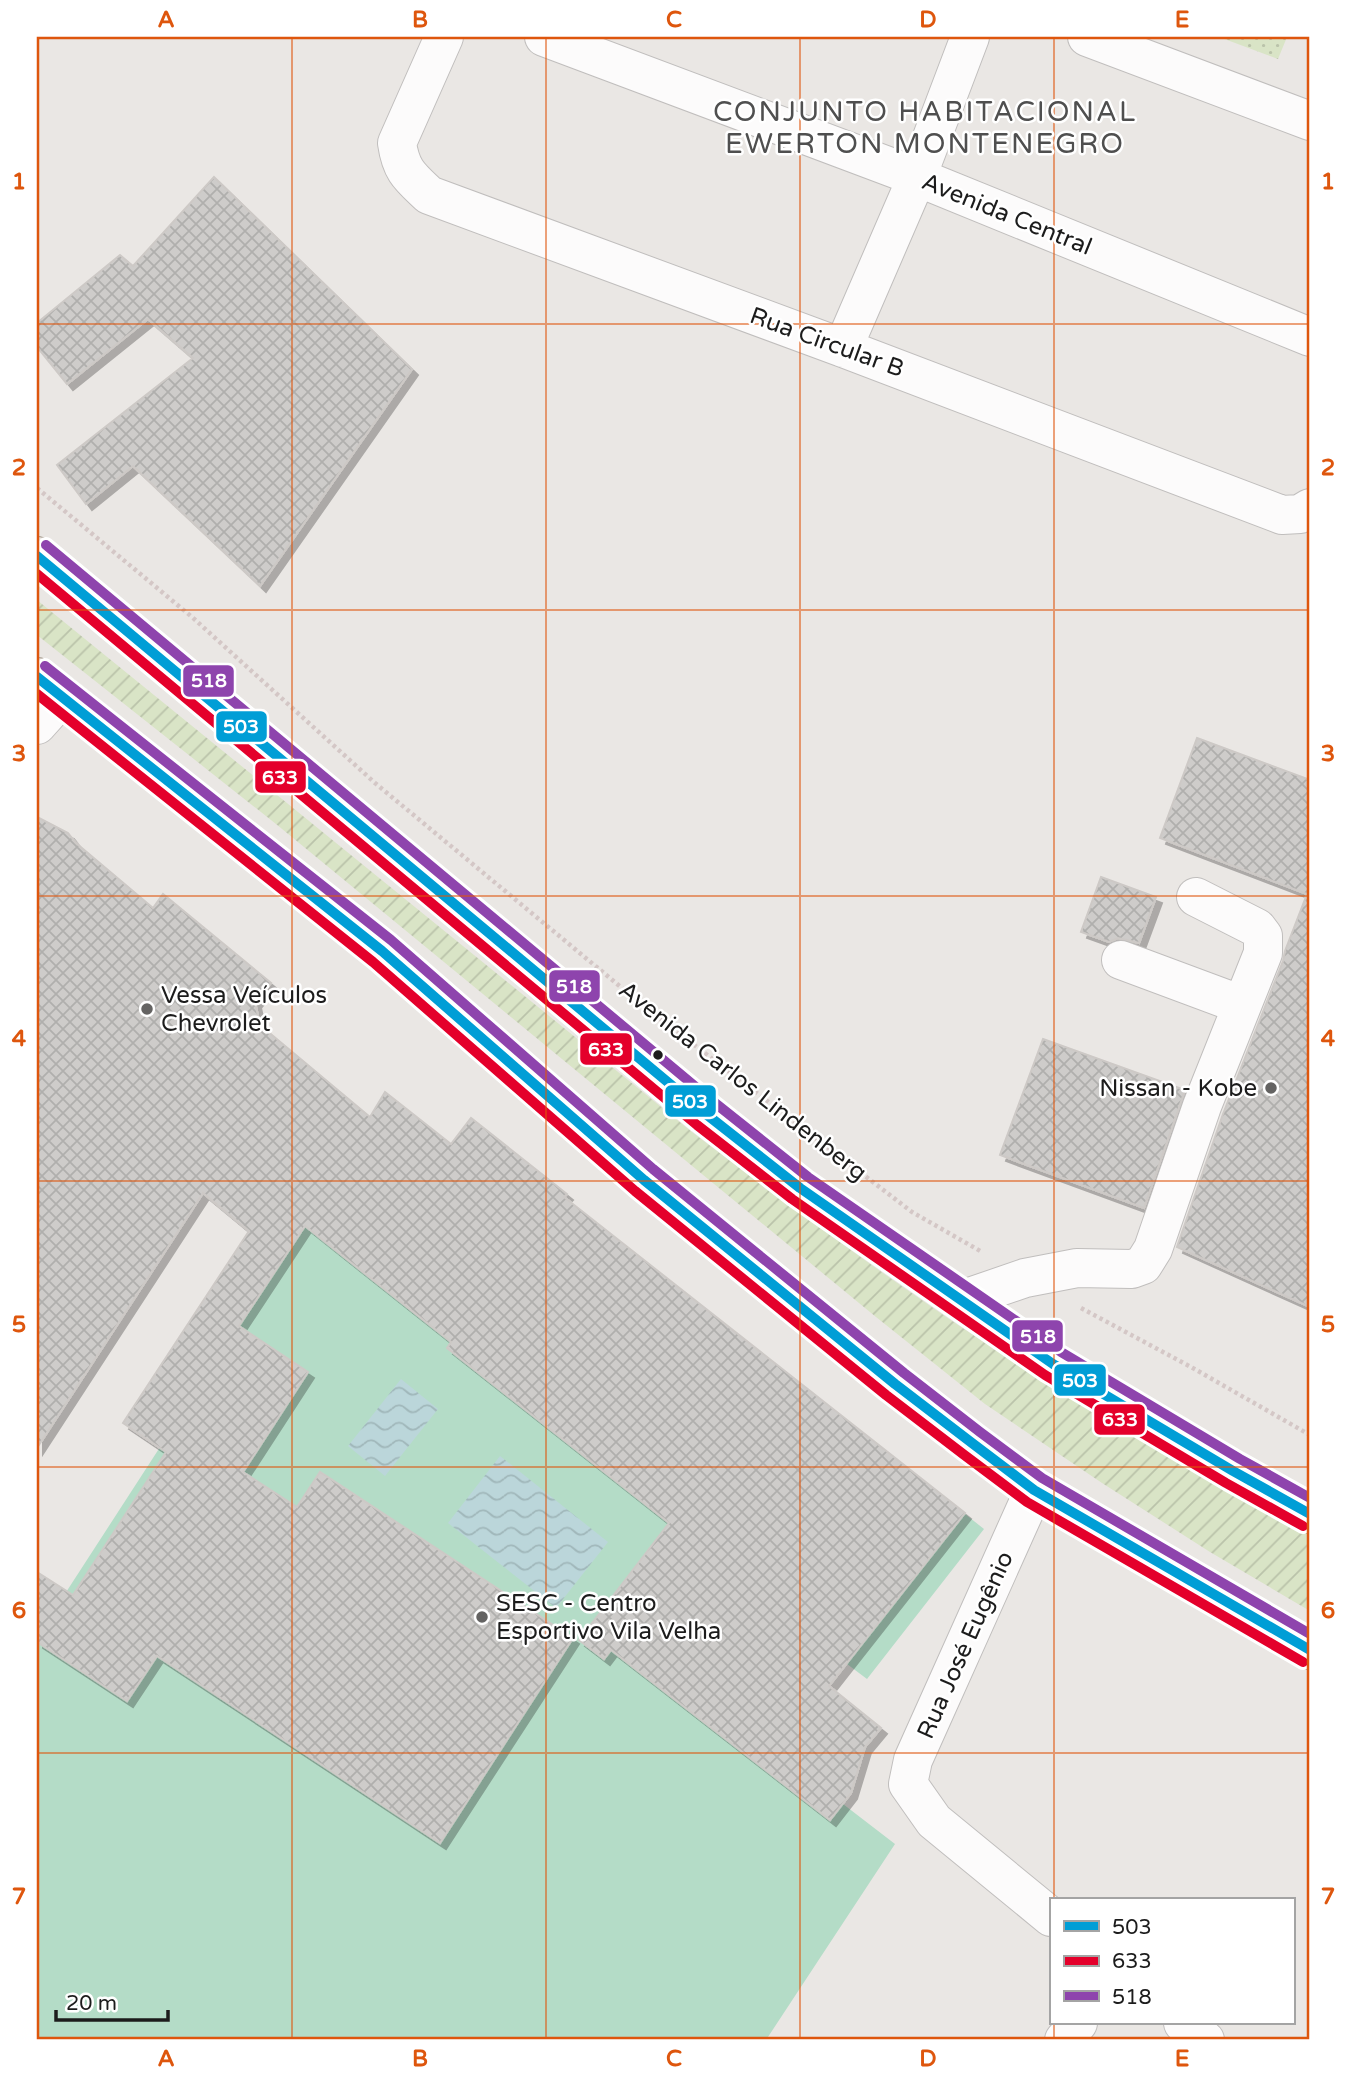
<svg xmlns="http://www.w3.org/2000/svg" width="1347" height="2077" font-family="'Varela Round',sans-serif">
	<defs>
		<pattern id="grass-dots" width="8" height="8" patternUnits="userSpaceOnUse" patternTransform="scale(1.75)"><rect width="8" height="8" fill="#d9e4c6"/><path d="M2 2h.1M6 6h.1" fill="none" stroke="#bac3aa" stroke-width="1.8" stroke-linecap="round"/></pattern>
		<pattern id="garden-furrows" width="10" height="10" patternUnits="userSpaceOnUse" patternTransform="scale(1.75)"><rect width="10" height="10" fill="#d9e4c6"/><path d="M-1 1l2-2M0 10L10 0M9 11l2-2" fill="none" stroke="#bac3aa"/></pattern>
		<pattern id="water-waves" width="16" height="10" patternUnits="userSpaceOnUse" patternTransform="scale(1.75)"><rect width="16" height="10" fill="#bbd6da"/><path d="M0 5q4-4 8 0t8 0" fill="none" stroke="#a0b7ba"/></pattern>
		<pattern id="building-cross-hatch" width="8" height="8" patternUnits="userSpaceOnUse" patternTransform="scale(1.75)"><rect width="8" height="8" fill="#ceccca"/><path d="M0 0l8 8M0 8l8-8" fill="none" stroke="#b0afad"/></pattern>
		<filter id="shadow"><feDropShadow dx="6" dy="6" stdDeviation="0" flood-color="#0004"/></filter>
	</defs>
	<rect width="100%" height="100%" fill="#eae7e4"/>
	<path fill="url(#grass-dots)" d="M 1219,37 L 1287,37 L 1278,59 Z"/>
	<path fill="url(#garden-furrows)" d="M 37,600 L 692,1132 C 804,1217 916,1300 1035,1375 C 1125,1431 1218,1482 1310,1535 L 1310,1611 L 1210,1552 L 1102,1483 L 985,1404 L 876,1317 L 276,824 L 37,635 Z"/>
	<path fill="#b4dcc7" d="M 564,1197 L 984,1529 L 867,1679 L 847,1664 L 828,1686 L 881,1728 L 854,1762 L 859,1767 L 851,1793 L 843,1804 L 895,1844 L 766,2040 L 37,2040 L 37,1637 L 304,1225 Z"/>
	<path fill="url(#water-waves)" d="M 401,1379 L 438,1409 L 385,1476 L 348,1446 Z
		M 500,1456 L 608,1542 L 556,1608 L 448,1523 Z"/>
	<path fill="url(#building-cross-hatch)" stroke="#cdc9c6" stroke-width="2" filter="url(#shadow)" d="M 214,177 L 412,369 L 260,586 L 133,466 L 86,504 L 57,465 L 193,358 L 148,319 L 67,384 L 37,347 L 37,323 L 120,255 L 133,266 Z
		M 1197,738 L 1310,780 L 1310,1307 L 1177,1247 L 1223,1114 L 1283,961 L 1285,951 L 1307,894 L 1160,838 Z
		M 37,817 L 68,833 L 76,843 L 153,908 L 163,894 L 271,983 L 255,1002 L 260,1025 L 370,1117 L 385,1092 L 451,1144 L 471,1118 L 567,1194 L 564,1197 L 965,1513 L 829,1686 L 881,1728 L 865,1747 L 851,1793 L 830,1820 L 611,1650 L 604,1659 L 579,1640 L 669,1523 L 447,1348 L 451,1342 L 305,1226 L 239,1326 L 308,1372 L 243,1472 L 297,1507 L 320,1472 L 573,1638 L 440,1843 L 157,1656 L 127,1701 L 37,1642 L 37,1572 L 73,1595 L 166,1452 L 123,1423 L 249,1231 L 203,1193 L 37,1448 Z
		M 1101,877 L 1156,897 L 1139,943 L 1118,938 L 1109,942 L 1081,932 Z
		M 1043,1039 L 1185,1090 L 1144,1208 L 1000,1155 Z"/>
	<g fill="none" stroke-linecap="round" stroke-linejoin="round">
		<g stroke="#c0bebd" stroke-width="40">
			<path id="minor" d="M 444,37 L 397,143 C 401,171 410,177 429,195 L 843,348 L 1282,515 L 1300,514 L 1310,508
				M 544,37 L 917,177 L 1310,337
				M 1087,37 L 1310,121
				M 843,348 L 917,177 L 970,37
				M 37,725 L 63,696
				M 1121,960 L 1242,1005
				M 961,1300 L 1025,1278 L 1077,1268 L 1132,1269 L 1143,1265 L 1153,1249 L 1202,1106 L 1263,953 L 1263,936 L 1257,928 L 1196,897
				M 1034,1490 L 913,1760 L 908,1784 L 934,1821 L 1051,1917
				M 1183,2023 L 1205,2040
				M 1064,2040 L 1078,2023"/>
		</g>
		<g stroke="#9d9284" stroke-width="40">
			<path id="major" d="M 37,556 L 706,1114 L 800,1188 L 1053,1364 L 1233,1471 L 1310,1514
				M 37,677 L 63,696 L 382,951 L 644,1180 L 895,1384 L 972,1443 L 1034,1490 L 1310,1650"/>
		</g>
		<path stroke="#d4c7c6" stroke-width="4.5" stroke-dasharray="3.5 3.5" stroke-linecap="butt" d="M 37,488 L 192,617 L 375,783 L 646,1008 L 912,1212 L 982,1252
			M 1081,1308 L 1191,1367 L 1310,1435"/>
		<use href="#minor" stroke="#fcfbfb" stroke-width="38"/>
		<use href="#major" stroke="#eee9e4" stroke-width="38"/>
		<g stroke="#fff" stroke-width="16">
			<path id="bus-1" d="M 37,556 L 706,1114 L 800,1188 L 1053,1364 L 1233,1471 L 1310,1514
				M 37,677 L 382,951 L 644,1180 L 895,1384 L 972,1443 L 1034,1490 L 1310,1650"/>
		</g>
		<g stroke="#fff" stroke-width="16">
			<path id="bus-2" d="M 37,574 L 697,1125 L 792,1199 L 1045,1375 L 1226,1483 L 1303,1526
				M 37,694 L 373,962 L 635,1191 L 886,1395 L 963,1454 L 1027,1502 L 1303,1662"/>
		</g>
		<g stroke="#fff" stroke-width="16">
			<path id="bus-3" d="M 46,545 L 715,1103 L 808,1177 L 1061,1352 L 1240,1459 L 1310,1498
				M 45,666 L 391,940 L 653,1169 L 904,1373 L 980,1432 L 1042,1478 L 1310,1634"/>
		</g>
		<use href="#bus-1" stroke="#009ed6" stroke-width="10"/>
		<use href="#bus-2" stroke="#e4002b" stroke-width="10"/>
		<use href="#bus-3" stroke="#8e44ad" stroke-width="10"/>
	</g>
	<path fill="none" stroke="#de560d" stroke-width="2" stroke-opacity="0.55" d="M 292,37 L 292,2040M 546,37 L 546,2040M 800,37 L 800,2040M 1054,37 L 1054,1900M 37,324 L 1310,324M 37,610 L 1310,610M 37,896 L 1310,896M 37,1181 L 1310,1181M 37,1467 L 1310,1467M 37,1753 L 1310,1753M 1054,2023 L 1054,2040"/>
	<g fill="#646362" stroke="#fff" stroke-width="2.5">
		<circle cx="147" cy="1009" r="7"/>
		<circle cx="1271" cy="1088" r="7"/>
		<circle cx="482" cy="1617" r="7"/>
	</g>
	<circle fill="#1c1c1c" stroke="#fff" stroke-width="2.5" cx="658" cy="1055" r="6"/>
	<g text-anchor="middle" stroke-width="5" stroke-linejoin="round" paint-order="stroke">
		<g font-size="24" fill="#1c1c1c" stroke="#fff">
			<text transform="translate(1007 214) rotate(22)" y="8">Avenida Central</text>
			<text transform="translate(827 342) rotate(20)" y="8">Rua Circular B</text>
			<text transform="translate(743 1081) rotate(38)" y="8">Avenida Carlos Lindenberg</text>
			<text transform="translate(965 1645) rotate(-66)" y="8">Rua José Eugênio</text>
		</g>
		<g font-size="24" fill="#1c1c1c" stroke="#fff" text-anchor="start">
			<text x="161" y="1003">Vessa Veículos<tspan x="161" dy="28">Chevrolet</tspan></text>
			<text x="1257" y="1096" text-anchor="end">Nissan - Kobe</text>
			<text x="496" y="1611">SESC - Centro<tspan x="496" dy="28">Esportivo Vila Velha</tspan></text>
		</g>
		<g font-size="28" letter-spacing="2" fill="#4f4f4f" stroke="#fff">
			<text x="925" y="121">CONJUNTO HABITACIONAL<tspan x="925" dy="32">EWERTON MONTENEGRO</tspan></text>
		</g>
	</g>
	<g stroke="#fff" stroke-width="2.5">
		<rect x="182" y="664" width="53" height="34" rx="7" fill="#8e44ad"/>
		<rect x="215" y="710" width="53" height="33" rx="7" fill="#009ed6"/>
		<rect x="254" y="760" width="53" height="34" rx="7" fill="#e4002b"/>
		<rect x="548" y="969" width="53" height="34" rx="7" fill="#8e44ad"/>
		<rect x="579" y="1032" width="54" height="34" rx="7" fill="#e4002b"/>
		<rect x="664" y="1084" width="53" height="34" rx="7" fill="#009ed6"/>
		<rect x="1011" y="1319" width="53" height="34" rx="7" fill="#8e44ad"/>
		<rect x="1053" y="1363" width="54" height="34" rx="7" fill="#009ed6"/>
		<rect x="1093" y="1403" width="53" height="33" rx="7" fill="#e4002b"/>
	</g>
	<g font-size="19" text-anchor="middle" font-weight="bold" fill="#fff">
		<text x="209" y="687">518</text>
		<text x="241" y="733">503</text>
		<text x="280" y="784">633</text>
		<text x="574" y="993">518</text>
		<text x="606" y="1056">633</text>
		<text x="690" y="1108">503</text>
		<text x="1038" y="1343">518</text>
		<text x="1080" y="1387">503</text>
		<text x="1120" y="1426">633</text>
	</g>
	<rect width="1347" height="2077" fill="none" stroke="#ffffff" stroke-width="77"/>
	<rect x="1050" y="1898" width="245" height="126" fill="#ffffff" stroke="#a4a4a4" stroke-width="2"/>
	<rect x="1064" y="1921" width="35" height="10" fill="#009ed6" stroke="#a4a4a4" stroke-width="2"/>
	<text x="1112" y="1934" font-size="21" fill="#1c1c1c">503</text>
	<rect x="1064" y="1956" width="35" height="10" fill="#e4002b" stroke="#a4a4a4" stroke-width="2"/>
	<text x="1112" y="1968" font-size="21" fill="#1c1c1c">633</text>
	<rect x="1064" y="1991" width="35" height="10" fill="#8e44ad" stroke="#a4a4a4" stroke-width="2"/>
	<text x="1112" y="2004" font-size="21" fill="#1c1c1c">518</text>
	<path d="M56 2010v10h112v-10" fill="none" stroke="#1c1c1c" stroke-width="3.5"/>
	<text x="66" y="2010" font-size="21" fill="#1c1c1c" stroke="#ffffff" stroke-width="5" paint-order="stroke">20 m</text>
	<rect x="38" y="38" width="1270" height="2000" fill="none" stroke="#de560d" stroke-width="2.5"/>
	<g font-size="23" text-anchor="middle" font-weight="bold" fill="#de560d">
		<text x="166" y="27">A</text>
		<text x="420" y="27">B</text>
		<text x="674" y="27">C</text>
		<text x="928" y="27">D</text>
		<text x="1182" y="27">E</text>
		<text x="19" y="189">1</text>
		<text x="1328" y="189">1</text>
		<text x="19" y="475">2</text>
		<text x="1328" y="475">2</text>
		<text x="19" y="761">3</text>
		<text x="1328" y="761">3</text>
		<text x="19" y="1046">4</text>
		<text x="1328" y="1046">4</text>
		<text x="19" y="1332">5</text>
		<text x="1328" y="1332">5</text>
		<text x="19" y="1618">6</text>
		<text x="1328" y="1618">6</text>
		<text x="19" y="1904">7</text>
		<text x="1328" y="1904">7</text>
		<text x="166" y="2066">A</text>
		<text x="420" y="2066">B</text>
		<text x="674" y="2066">C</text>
		<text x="928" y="2066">D</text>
		<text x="1182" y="2066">E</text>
	</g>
</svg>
